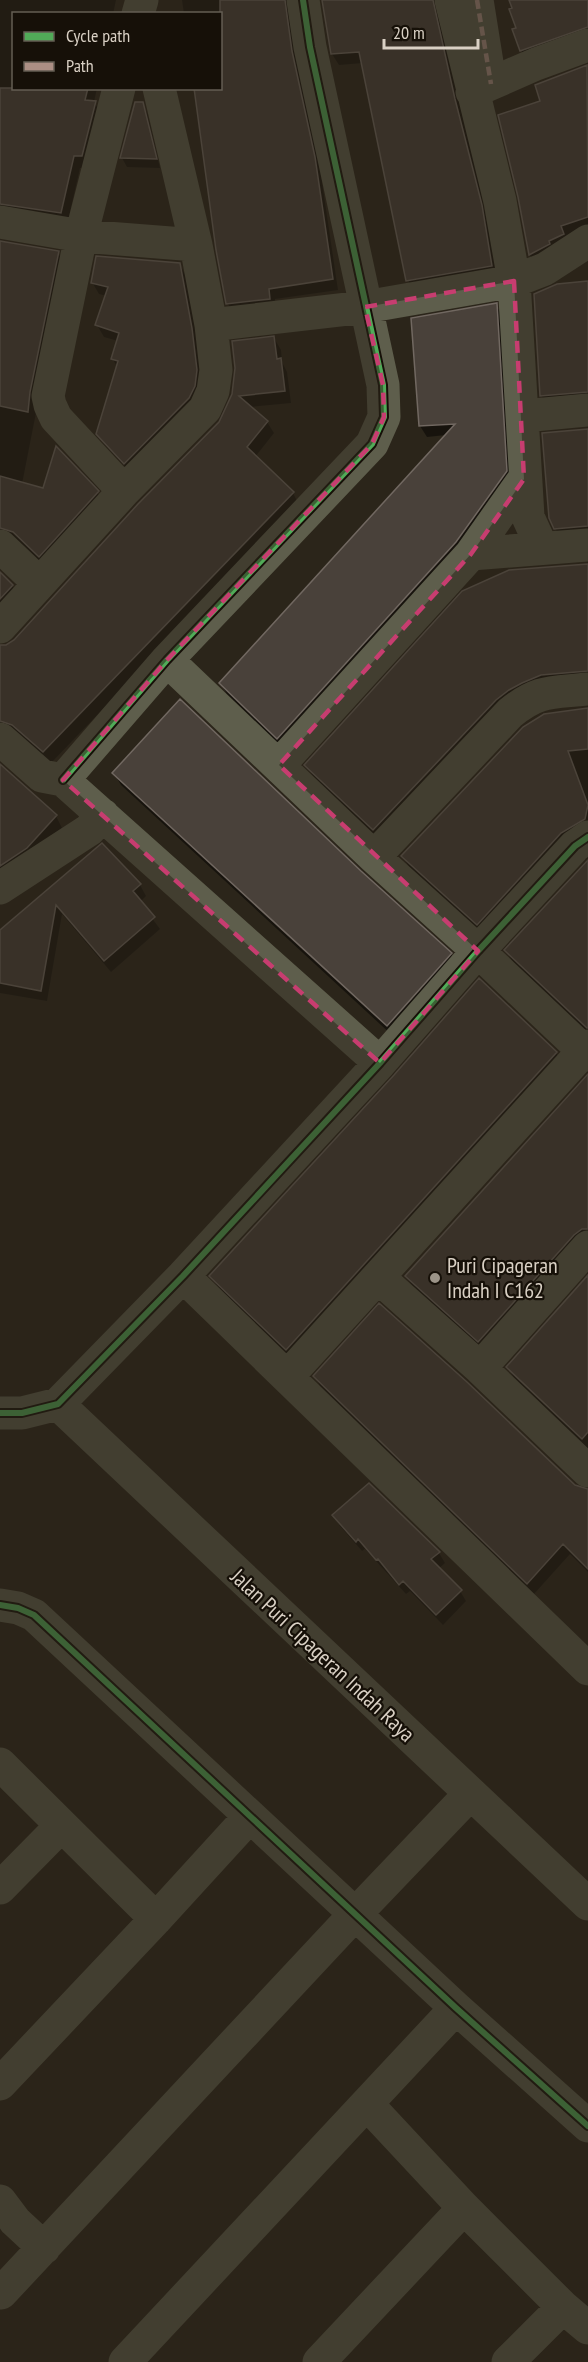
<svg xmlns="http://www.w3.org/2000/svg" width="588" height="2362" font-family="'PT Sans Narrow',sans-serif">
	<rect width="100%" height="100%" fill="#2b251a"/>
	<path fill="#0007" d="M 0,0 L 116,0 L 113,14 L 14,14 L 14,88 L 97,88 L 94,102 L 102,114 L 88,168 L 80,168 L 67,225 L 0,217 Z
		M 182,0 L 295,0 L 338,290 L 275,299 L 276,310 L 234,315 L 228,304 L 217,249 L 220,14 L 184,14 Z
		M 323,0 L 442,0 L 498,277 L 414,291 L 408,280 L 363,63 L 339,65 L 332,54 Z
		M 510,0 L 588,0 L 588,38 L 528,61 L 521,50 Z
		M 588,67 L 588,230 L 536,265 L 530,255 L 520,196 L 542,101 L 537,86 Z
		M 142,103 L 147,113 L 160,168 L 127,167 L 122,158 Z
		M 0,242 L 58,253 L 65,265 L 22,484 L 44,489 L 97,492 L 104,504 L 46,568 L 0,541 Z
		M 179,264 L 186,276 L 198,340 L 203,382 L 201,398 L 132,474 L 105,445 L 98,434 L 118,368 L 112,358 L 118,341 L 104,337 L 97,325 L 107,296 L 99,294 L 92,282 Z
		M 588,283 L 588,403 L 548,406 L 541,395 Z
		M 496,305 L 502,315 L 512,483 L 284,749 L 227,694 L 221,684 L 446,435 L 427,437 L 420,426 Z
		M 274,338 L 281,350 L 282,362 L 287,372 L 291,403 L 250,407 L 267,422 L 274,433 L 255,457 L 293,493 L 299,505 L 51,763 L 0,733 L 0,647 L 7,646 L 15,641 L 220,423 Z
		M 588,430 L 588,538 L 562,540 L 555,528 Z
		M 588,565 L 588,682 L 560,684 L 380,841 L 313,776 L 306,765 Z
		M 0,574 L 12,585 L 19,597 L 0,618 Z
		M 588,709 L 588,823 L 571,825 L 578,837 L 484,935 L 409,867 L 403,856 Z
		M 0,766 L 56,816 L 62,828 L 0,882 Z
		M 114,773 L 360,872 L 451,954 L 457,965 L 394,1037 L 121,785 Z
		M 102,845 L 140,885 L 146,896 L 140,902 L 160,929 L 111,972 L 62,914 L 47,1001 L 0,993 L 0,932 Z
		M 588,862 L 588,1033 L 513,962 L 506,950 Z
		M 556,1053 L 563,1064 L 294,1361 L 218,1287 L 211,1276 Z
		M 588,1076 L 588,1241 L 486,1352 L 413,1287 L 406,1276 Z
		M 588,1277 L 588,1449 L 514,1378 L 508,1367 Z
		M 315,1376 L 588,1491 L 588,1572 L 570,1554 L 534,1594 L 321,1388 Z
		M 369,1485 L 439,1553 L 445,1563 L 438,1569 L 460,1591 L 466,1601 L 443,1625 L 410,1591 L 406,1594 L 365,1549 L 362,1551 L 340,1526 L 334,1516 Z"/>
	<path fill="#49413a" stroke="#716861" stroke-width="1.5" d="M 220,0 L 285,0 L 292,51 L 315,157 L 333,279 L 269,289 L 270,299 L 226,304 L 216,250 L 194,88 L 220,88 Z
		M 322,0 L 433,0 L 455,99 L 482,205 L 492,266 L 406,281 L 359,52 L 331,54 Z
		M 509,0 L 588,0 L 588,27 L 520,51 L 512,29 L 516,28 L 509,9 L 512,8 Z
		M 587,65 L 588,217 L 561,226 L 564,234 L 549,241 L 550,244 L 529,255 L 518,197 L 498,115 L 540,101 L 535,85 Z
		M 0,88 L 88,88 L 85,100 L 96,101 L 82,156 L 74,156 L 61,213 L 0,204 Z
		M 135,102 L 143,102 L 157,159 L 120,158 Z
		M 0,241 L 59,251 L 30,392 L 28,412 L 0,406 Z
		M 96,256 L 180,263 L 192,328 L 197,370 L 195,386 L 189,398 L 124,464 L 96,434 L 118,361 L 111,359 L 119,333 L 95,325 L 108,287 L 91,283 Z
		M 588,281 L 588,392 L 540,396 L 534,294 L 557,284 Z
		M 497,303 L 507,471 L 456,542 L 277,739 L 219,683 L 455,424 L 419,426 L 411,318 Z
		M 274,336 L 277,359 L 281,358 L 285,391 L 239,396 L 268,421 L 247,447 L 294,492 L 43,752 L 12,725 L 0,721 L 0,645 L 6,645 L 14,640 L 138,504 L 219,422 L 232,394 L 235,368 L 232,341 Z
		M 588,429 L 588,526 L 554,529 L 549,518 L 542,433 Z
		M 56,446 L 99,491 L 39,557 L 13,532 L 0,528 L 0,476 L 43,488 Z
		M 588,564 L 588,671 L 541,675 L 522,683 L 509,690 L 496,700 L 373,830 L 304,765 L 462,591 L 509,570 Z
		M 0,572 L 13,585 L 0,599 Z
		M 180,699 L 361,871 L 452,953 L 387,1026 L 112,773 Z
		M 588,708 L 588,749 L 568,751 L 588,805 L 585,819 L 561,833 L 477,925 L 401,856 L 523,727 L 544,714 Z
		M 0,764 L 57,815 L 27,848 L 0,866 Z
		M 102,843 L 141,884 L 133,891 L 155,917 L 104,961 L 56,905 L 41,991 L 0,983 L 0,930 Z
		M 588,860 L 588,1028 L 587,1028 L 504,950 Z
		M 479,978 L 557,1052 L 286,1350 L 209,1276 L 394,1075 Z
		M 588,1074 L 588,1229 L 582,1229 L 574,1235 L 478,1342 L 405,1276 Z
		M 588,1275 L 588,1432 L 582,1439 L 506,1367 Z
		M 379,1303 L 467,1382 L 575,1485 L 588,1489 L 588,1569 L 563,1544 L 527,1584 L 313,1376 Z
		M 369,1483 L 440,1552 L 431,1559 L 462,1590 L 436,1615 L 403,1581 L 399,1585 L 378,1559 L 376,1560 L 358,1539 L 356,1542 L 332,1515 Z"/>
	<g fill="none" stroke-linecap="round" stroke-linejoin="round">
		<path stroke="#5e5e4c" stroke-width="33" d="M 451,0 L 500,201 L 514,281 L 528,517 L 542,548
			M 477,0 L 489,75
			M 138,14 L 142,0
			M 119,88 L 81,236 L 48,396 L 50,405 L 56,418 L 124,491
			M 472,92 L 536,64 L 588,45
			M 0,222 L 81,236 L 196,245
			M 211,325 L 365,307 L 514,281 L 545,269 L 588,241
			M 523,416 L 588,410
			M 0,546 L 39,583
			M 471,554 L 588,545
			M 0,627 L 124,491 L 205,409 L 213,391 L 216,370 L 211,325 L 196,245 L 159,88
			M 167,660 L 374,857 L 478,951 L 588,1055
			M 0,739 L 42,776 L 63,780 L 380,1063
			M 279,765 L 471,554 L 524,479
			M 63,780 L 167,660 L 372,444 L 384,417 L 383,385 L 310,47 L 303,0
			M 374,857 L 510,713 C 539,689 552,693 588,689
			M 0,888 L 89,830 L 103,815
			M 183,1276 L 588,1669
			M 378,1277 L 480,1368 L 588,1471
			M 480,1368 L 588,1247
			M 287,1377 L 588,1046
			M 58,1404 L 588,1904
			M 0,1413 L 22,1413 L 58,1404 L 183,1276 L 380,1063 L 478,951 L 575,846 L 588,837
			M 0,1605 L 18,1608 L 34,1615 L 456,2008 L 588,2126
			M 0,1764 L 156,1919
			M 0,1888 L 61,1826
			M 0,2084 L 156,1919 L 250,1816
			M 367,2104 L 464,2208 L 563,2307 L 588,2328
			M 0,2201 L 15,2221 L 44,2248
			M 1,2293 L 343,1927 L 470,1794
			M 125,2362 L 456,2008
			M 319,2362 L 464,2208
			M 508,2362 L 563,2307"/>
		<path stroke="#ac8f84" stroke-width="4.5" stroke-dasharray="9 4.5" stroke-linecap="butt" d="M 477,0 L 491,84"/>
		<g stroke="#161008" stroke-width="10">
			<path id="cycleway" d="M 63,780 L 167,660 L 372,444 L 384,417 L 383,385 L 310,47 L 303,0
				M 0,1413 L 22,1413 L 58,1404 L 183,1276 L 380,1063 L 478,951 L 575,846 L 588,837
				M 0,1605 L 18,1608 L 34,1615 L 456,2008 L 588,2126"/>
		</g>
		<use href="#cycleway" stroke="#51ab58" stroke-width="6"/>
	</g>
	<path d="M0 0H588V2362H0ZM 514,281 L 524,479 L 471,554 L 279,765 L 478,951 L 380,1063 L 63,780 L 167,660 L 372,444 L 384,417 L 383,385 L 365,307 Z" fill="#2b251a" fill-opacity=".55" fill-rule="evenodd"/>
	<path fill="none" stroke="#c73d70" stroke-width="4.5" stroke-dasharray="12 8" stroke-linejoin="round" d="M 514,281 L 524,479 L 471,554 L 279,765 L 478,951 L 380,1063 L 63,780 L 167,660 L 372,444 L 384,417 L 383,385 L 365,307 Z"/>
	<circle fill="#9c9488" stroke="#161008" stroke-width="2" cx="435" cy="1278" r="6"/>
	<g text-anchor="middle" stroke-width="4.5" stroke-linejoin="round" paint-order="stroke">
		<g font-size="22" fill="#d9d0c4" stroke="#161008" text-anchor="start">
			<text x="447" y="1273">Puri Cipageran<tspan x="447" dy="25">Indah I C162</tspan></text>
		</g>
		<g font-size="22" fill="#d9d0c4" stroke="#161008">
			<text transform="translate(323 1655) rotate(43)" y="8">Jalan Puri Cipageran Indah Raya</text>
		</g>
	</g>
	<rect x="12" y="12" width="210" height="78" fill="#161008" stroke="#645d53" stroke-width="1.5"/>
	<rect x="24" y="32" width="30" height="9" fill="#51ab58" stroke="#645d53" stroke-width="1.5"/>
	<text x="66" y="42" font-size="18" fill="#d9d0c4">Cycle path</text>
	<rect x="24" y="62" width="30" height="9" fill="#ac8f84" stroke="#645d53" stroke-width="1.5"/>
	<text x="66" y="72" font-size="18" fill="#d9d0c4">Path</text>
	<path d="M384 39v9h94v-9" fill="none" stroke="#d9d0c4" stroke-width="3"/>
	<text x="393" y="39" font-size="18" fill="#d9d0c4" stroke="#161008" stroke-width="4.5" paint-order="stroke">20 m</text>
</svg>
